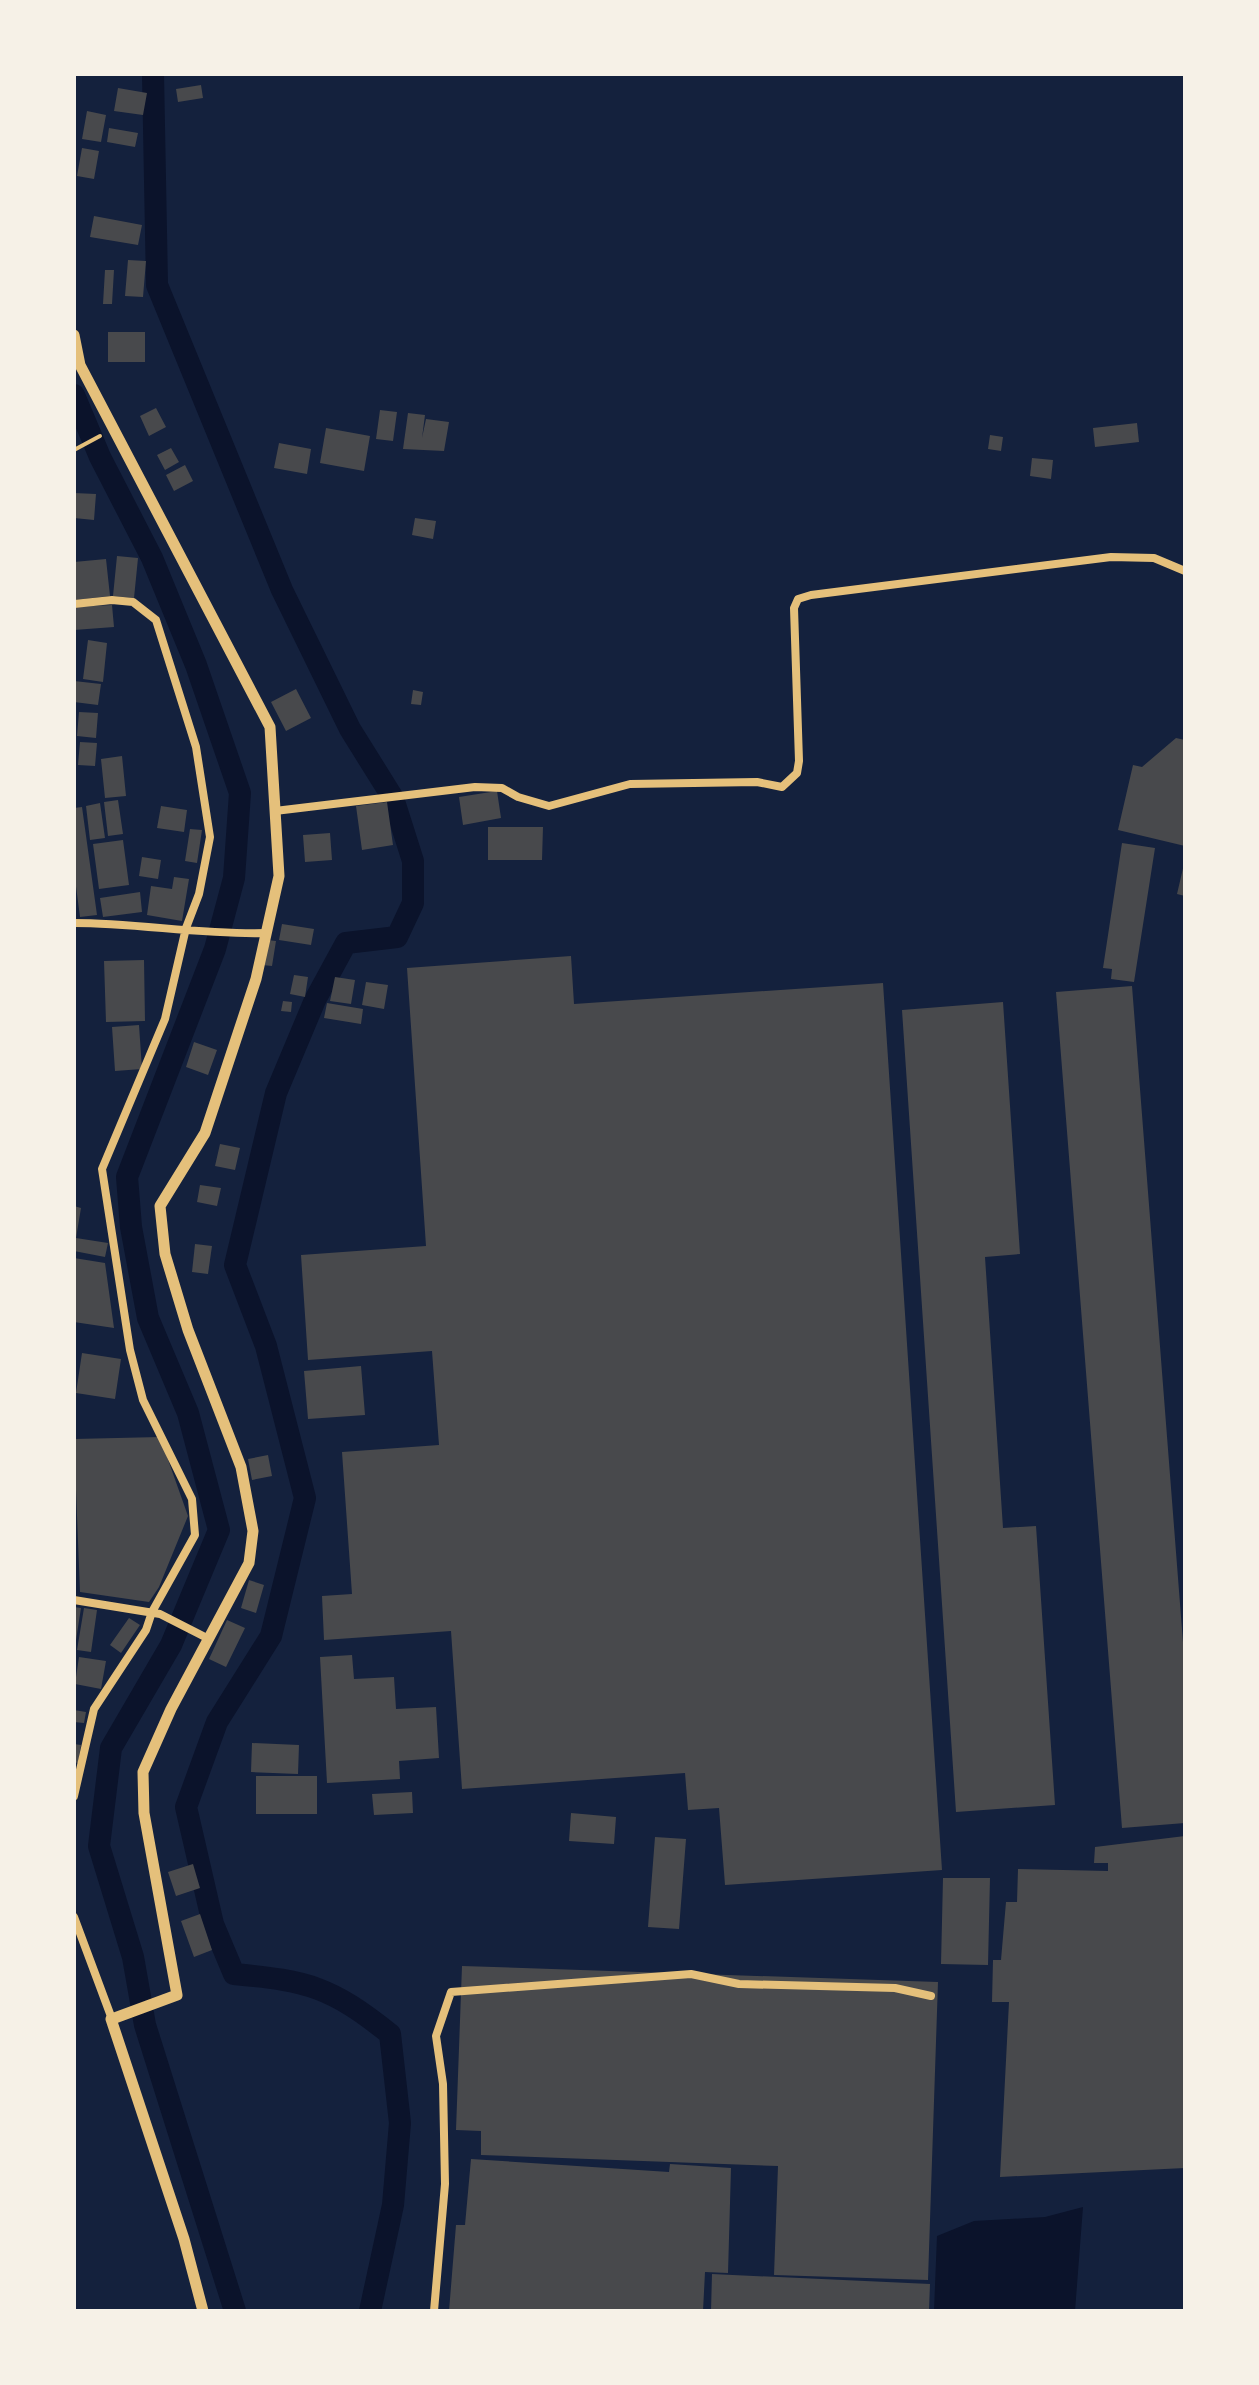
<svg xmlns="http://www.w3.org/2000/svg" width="1259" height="2385" font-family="Arial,sans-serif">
	<rect width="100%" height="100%" fill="#14213d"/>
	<path fill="#0b132b" d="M 1083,2207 L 1075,2311 L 934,2311 L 937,2236 L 974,2221 L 1045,2217 Z"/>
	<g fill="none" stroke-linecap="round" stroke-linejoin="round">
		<path stroke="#0b132b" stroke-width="22" d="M 153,74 L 157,285 L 282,590 L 350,729 L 393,798 L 413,861 L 413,903 L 397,937 L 346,943 L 315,1000 L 276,1093 L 235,1265 L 266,1346 L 305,1498 L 271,1636 L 217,1722 L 186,1807 L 213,1924 L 234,1974 C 309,1981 331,1987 390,2034 L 400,2123 L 393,2205 L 370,2311
			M 74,395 L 100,457 L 152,558 L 196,665 L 240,793 L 234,878 L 215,949 L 127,1177 L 131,1227 L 148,1318 L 188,1413 L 219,1530 L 171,1645 L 111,1748 L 99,1846 L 133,1957 L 145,2025 L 235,2311"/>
	</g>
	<path fill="#48494c" d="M 201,85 L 203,98 L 178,102 L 176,89 Z
		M 118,88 L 147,93 L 143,115 L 114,111 Z
		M 87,111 L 106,115 L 101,142 L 82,139 Z
		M 109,128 L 138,133 L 135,147 L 107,142 Z
		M 82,148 L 99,151 L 94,179 L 77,176 Z
		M 94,216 L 142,225 L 138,245 L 90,237 Z
		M 128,260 L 146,261 L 143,297 L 125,296 Z
		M 105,270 L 114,270 L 112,304 L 103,304 Z
		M 108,332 L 145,332 L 145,362 L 108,362 Z
		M 156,408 L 166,427 L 149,436 L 140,416 Z
		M 380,410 L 397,412 L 393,441 L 376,439 Z
		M 408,413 L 425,415 L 422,438 L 426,419 L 449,422 L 444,451 L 403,449 Z
		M 1137,423 L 1139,442 L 1095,447 L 1093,428 Z
		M 326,428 L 370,436 L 364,471 L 320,463 Z
		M 990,435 L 1003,437 L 1001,451 L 988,449 Z
		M 279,443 L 311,449 L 307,474 L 274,468 Z
		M 171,448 L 179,462 L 165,470 L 157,455 Z
		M 1032,458 L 1053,460 L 1051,479 L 1030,476 Z
		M 185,465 L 193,481 L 174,491 L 166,475 Z
		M 74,493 L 96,494 L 94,520 L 74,518 Z
		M 415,518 L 436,521 L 433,539 L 412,535 Z
		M 117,556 L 138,558 L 134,598 L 113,596 Z
		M 106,559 L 110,596 L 74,600 L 74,562 Z
		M 112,605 L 114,627 L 74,630 L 74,607 Z
		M 88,640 L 107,643 L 103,682 L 83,679 Z
		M 74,681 L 101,684 L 98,705 L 74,702 Z
		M 296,689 L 311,718 L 286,731 L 271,702 Z
		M 413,690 L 423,692 L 421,705 L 411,704 Z
		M 79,712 L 98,713 L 96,738 L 77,736 Z
		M 1176,738 L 1185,740 L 1185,846 L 1118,830 L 1133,765 L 1142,767 Z
		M 80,742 L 97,743 L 95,766 L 78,765 Z
		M 122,756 L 126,796 L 105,798 L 101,759 Z
		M 497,791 L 501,818 L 463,825 L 459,797 Z
		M 118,800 L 123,834 L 108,836 L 104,802 Z
		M 387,802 L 393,845 L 362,850 L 356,806 Z
		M 100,803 L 105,838 L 90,840 L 86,806 Z
		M 161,806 L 187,810 L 184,832 L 157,828 Z
		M 82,807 L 97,915 L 80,917 L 74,871 L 74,808 Z
		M 488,827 L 543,827 L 542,860 L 488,860 Z
		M 190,829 L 202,830 L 197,863 L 185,861 Z
		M 330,833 L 332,860 L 305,862 L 303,835 Z
		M 123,840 L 129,885 L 99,889 L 93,844 Z
		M 1122,843 L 1155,848 L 1134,982 L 1111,979 L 1112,969 L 1103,968 Z
		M 142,857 L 161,860 L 158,879 L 139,876 Z
		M 1184,864 L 1185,864 L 1185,896 L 1177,894 Z
		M 174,877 L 189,879 L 182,921 L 147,915 L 151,886 L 172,889 Z
		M 140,892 L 142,912 L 103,917 L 100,898 Z
		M 282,924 L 314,929 L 311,945 L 279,940 Z
		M 267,940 L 276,941 L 272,966 L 262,965 Z
		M 571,956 L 574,1004 L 883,983 L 942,1870 L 725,1885 L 719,1808 L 688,1810 L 685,1773 L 462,1789 L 451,1631 L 324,1640 L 322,1596 L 352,1594 L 342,1452 L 439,1445 L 432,1351 L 308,1360 L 301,1255 L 426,1246 L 407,968 Z
		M 144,960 L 145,1021 L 106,1022 L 104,961 Z
		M 294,975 L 308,977 L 305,997 L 290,994 Z
		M 335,977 L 355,980 L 351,1004 L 330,1001 Z
		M 366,982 L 388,985 L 384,1009 L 362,1005 Z
		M 1132,986 L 1185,1668 L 1185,1823 L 1122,1828 L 1056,992 Z
		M 283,1001 L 292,1002 L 291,1012 L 281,1011 Z
		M 1003,1002 L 1020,1254 L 985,1257 L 1003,1528 L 1036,1526 L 1055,1805 L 956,1812 L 902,1010 Z
		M 327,1003 L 363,1009 L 361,1024 L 324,1018 Z
		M 139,1025 L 142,1069 L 115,1071 L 112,1027 Z
		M 194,1042 L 217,1050 L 208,1075 L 186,1067 Z
		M 220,1144 L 240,1148 L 235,1170 L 215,1166 Z
		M 200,1185 L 221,1188 L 217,1206 L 197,1202 Z
		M 74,1206 L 81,1208 L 76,1238 L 108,1243 L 105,1257 L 74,1251 Z
		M 195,1244 L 212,1246 L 208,1274 L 192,1272 Z
		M 74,1258 L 105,1263 L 114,1328 L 74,1322 Z
		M 82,1353 L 121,1359 L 115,1399 L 76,1393 Z
		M 361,1366 L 365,1415 L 308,1419 L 304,1371 Z
		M 160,1437 L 188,1516 L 159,1587 L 149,1602 L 80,1592 L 74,1439 Z
		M 268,1455 L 272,1476 L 252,1480 L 248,1459 Z
		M 249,1580 L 264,1585 L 256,1613 L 241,1608 Z
		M 74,1607 L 81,1608 L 76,1640 L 74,1639 Z
		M 84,1608 L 97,1610 L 91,1652 L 77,1650 Z
		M 129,1618 L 140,1625 L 121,1653 L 110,1645 Z
		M 227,1620 L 245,1628 L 226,1667 L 209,1659 Z
		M 352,1655 L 354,1679 L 394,1677 L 396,1709 L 436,1707 L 439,1758 L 399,1761 L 400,1779 L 327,1783 L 320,1657 Z
		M 79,1657 L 106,1661 L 101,1689 L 75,1684 Z
		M 74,1710 L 86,1712 L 84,1723 L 74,1722 Z
		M 252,1743 L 299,1745 L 298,1774 L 251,1772 Z
		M 74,1744 L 81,1745 L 78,1763 L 74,1762 Z
		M 256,1776 L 317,1776 L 317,1814 L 256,1814 Z
		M 412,1792 L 413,1813 L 374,1815 L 372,1794 Z
		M 571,1813 L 616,1817 L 614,1844 L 569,1841 Z
		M 1185,1836 L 1185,2168 L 1000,2177 L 1009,2002 L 992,2002 L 993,1960 L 1001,1960 L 1006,1902 L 1017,1902 L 1018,1869 L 1108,1871 L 1108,1863 L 1094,1863 L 1095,1847 Z
		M 655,1837 L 686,1839 L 679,1929 L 648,1927 Z
		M 193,1864 L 200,1888 L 176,1896 L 168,1872 Z
		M 943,1878 L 990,1878 L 988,1965 L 941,1964 Z
		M 200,1914 L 212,1950 L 194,1957 L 181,1921 Z
		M 462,1966 L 938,1982 L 928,2280 L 774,2275 L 778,2166 L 481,2155 L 481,2131 L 456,2130 Z
		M 471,2159 L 669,2172 L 670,2164 L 731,2168 L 728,2273 L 705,2272 L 703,2311 L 449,2311 L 456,2225 L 465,2225 Z
		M 712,2274 L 930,2284 L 929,2311 L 711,2311 Z"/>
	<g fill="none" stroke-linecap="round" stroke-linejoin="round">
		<path stroke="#e5c07b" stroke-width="4" d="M 74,450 L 100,436"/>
		<path stroke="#e5c07b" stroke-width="8" d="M 74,604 L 112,600 L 133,602 L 156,620 L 196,747 L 210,837 L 199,894 L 186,928 L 165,1019 L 102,1169 L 130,1350 L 143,1400 L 192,1499 L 195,1535 L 152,1612 L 146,1630 L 94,1709 L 74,1796
			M 275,811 L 475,787 L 502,788 L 518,797 L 549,806 L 630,784 L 757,782 L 782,787 L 797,773 L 799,761 L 794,608 L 798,599 L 811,595 L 1111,557 L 1154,558 L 1185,571
			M 74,923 C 138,923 202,935 266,933
			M 74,1600 L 160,1614 L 209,1639
			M 74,1917 L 112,2019
			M 434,2311 L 445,2184 L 443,2084 L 436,2036 L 451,1992 L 691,1974 L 739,1984 L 895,1988 L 931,1996"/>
		<path stroke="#e5c07b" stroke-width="11" d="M 74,335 L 80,365 L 270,727 L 279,876 L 256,979 L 205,1133 L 160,1206 L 165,1254 L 188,1330 L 241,1467 L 253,1531 L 249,1563 L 171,1709 L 143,1772 L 144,1813 L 177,1995 L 112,2019
			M 111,2019 L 184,2239 L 203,2311"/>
	</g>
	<rect width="1259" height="2385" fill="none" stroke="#f6f1e7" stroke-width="152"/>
</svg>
